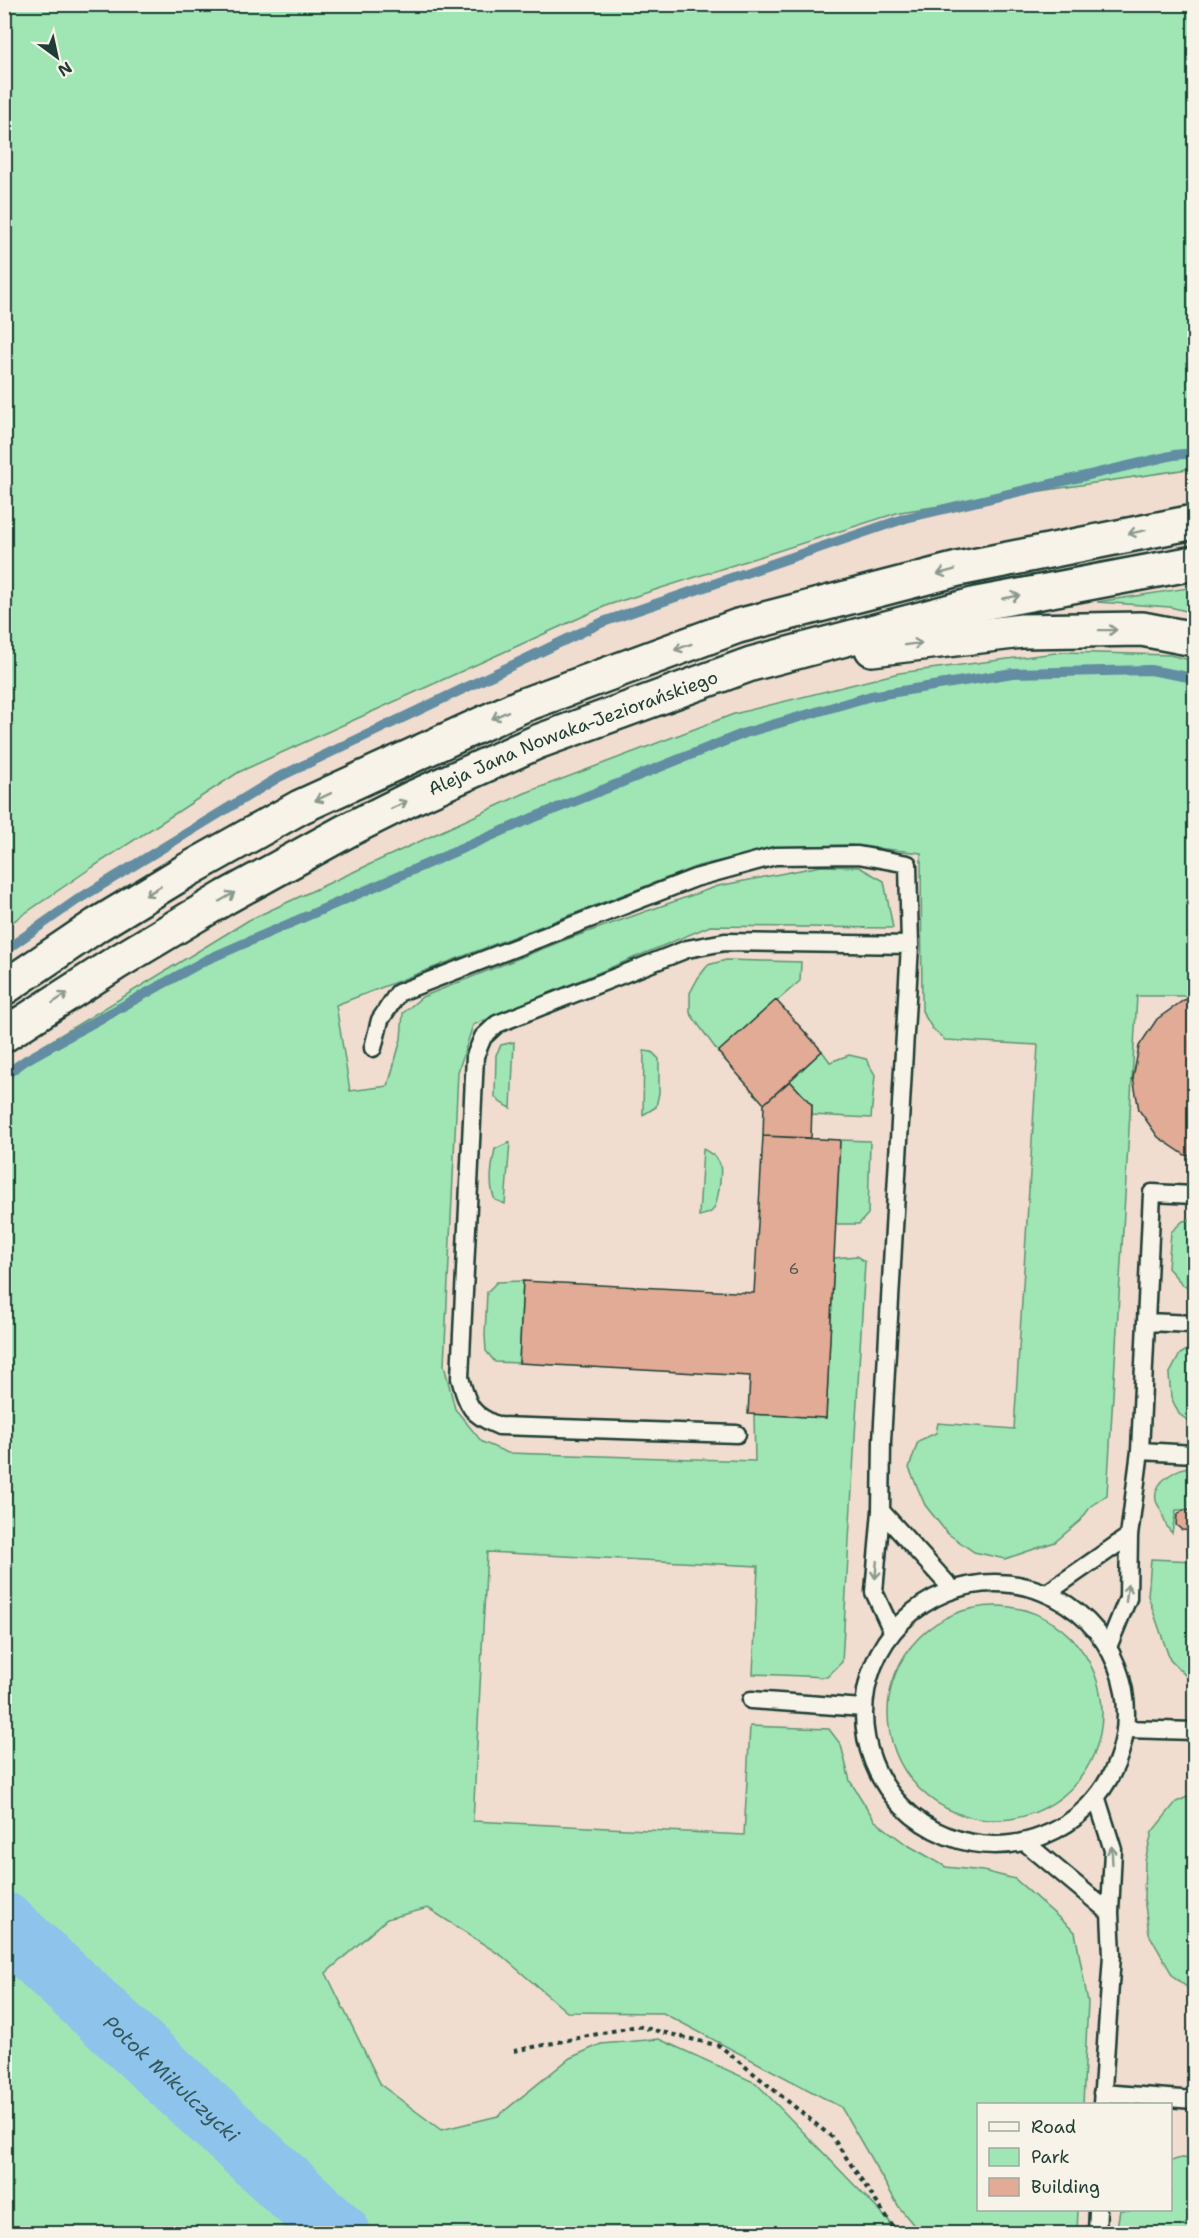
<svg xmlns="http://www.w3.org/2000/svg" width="1199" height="2238" font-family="'Shantell Sans',sans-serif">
	<rect width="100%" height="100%" fill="#f0ddcf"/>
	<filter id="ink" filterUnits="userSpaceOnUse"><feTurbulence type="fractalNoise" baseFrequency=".0167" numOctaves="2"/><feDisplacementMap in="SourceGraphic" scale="12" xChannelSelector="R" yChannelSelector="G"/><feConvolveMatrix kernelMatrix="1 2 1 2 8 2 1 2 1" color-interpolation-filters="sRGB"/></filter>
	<g filter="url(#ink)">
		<path fill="#9fe6b4" stroke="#5f9274" stroke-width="1.5" d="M 5,4 L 1194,5 L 1194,468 L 900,512 L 608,605 L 239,772 L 88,870 L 5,927 Z
			M 1194,587 L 1194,613 L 1170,607 L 1097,602 Z
			M 1063,652 L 1170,655 L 1194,661 L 1194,996 L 1137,996 L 1107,1495 L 1091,1506 L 1081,1520 L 1055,1542 L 1005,1559 L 974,1552 L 947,1533 L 925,1505 L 909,1468 L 918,1441 L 936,1433 L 938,1423 L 1014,1429 L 1038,1045 L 945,1040 L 932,1028 L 922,1011 L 921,853 L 849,845 L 778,847 L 698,866 L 336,1005 L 350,1091 L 388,1086 L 401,1039 L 403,1013 L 422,997 L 562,941 L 718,886 L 821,866 L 859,867 L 884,881 L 893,928 L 710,926 L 473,1025 L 458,1072 L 444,1365 L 455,1409 L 482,1442 L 508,1453 L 755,1461 L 754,1414 L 826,1418 L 834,1258 L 857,1256 L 865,1262 L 842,1662 L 827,1677 L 753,1674 L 758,1566 L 487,1552 L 473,1821 L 744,1835 L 750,1726 L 829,1729 L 841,1745 L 850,1781 L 875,1821 L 906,1844 L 946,1867 L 983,1871 L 1015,1879 L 1075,1932 L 1088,2002 L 1083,2104 L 978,2104 L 978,2210 L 1078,2210 L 1077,2233 L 920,2233 L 899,2207 L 841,2107 L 663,2013 L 567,2012 L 502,1956 L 428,1908 L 387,1919 L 326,1973 L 381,2085 L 441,2130 L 498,2116 L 570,2058 L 601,2044 L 659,2039 L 756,2083 L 890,2222 L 894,2233 L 5,2233 L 5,1069 L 249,920 L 525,793 L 734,714 L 899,673 Z
			M 726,960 L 801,962 L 800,981 L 718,1052 L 690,1013 L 690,993 L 698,978 L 708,965 Z
			M 514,1042 L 511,1108 L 501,1103 L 495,1097 L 496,1055 L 501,1045 Z
			M 644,1051 L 652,1052 L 659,1059 L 659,1093 L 656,1107 L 643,1115 Z
			M 822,1051 L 830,1062 L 849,1055 L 866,1059 L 875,1075 L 871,1118 L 812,1115 L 812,1105 L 790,1081 Z
			M 840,1140 L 870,1141 L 868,1214 L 859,1224 L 836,1224 Z
			M 510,1142 L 505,1204 L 495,1200 C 488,1185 492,1164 495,1149 Z
			M 703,1149 C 710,1153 718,1157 720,1165 C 722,1173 718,1205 712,1211 C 709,1214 704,1215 699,1216 Z
			M 1194,1219 L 1194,1289 L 1183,1285 L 1168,1268 L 1171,1232 L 1183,1221 Z
			M 523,1281 L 519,1363 L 495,1362 L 486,1351 L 485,1335 L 487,1292 L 497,1282 Z
			M 1194,1346 L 1194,1425 L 1179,1414 L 1171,1397 L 1169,1375 L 1180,1354 Z
			M 1194,1466 L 1194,1510 L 1176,1510 L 1172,1533 C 1165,1526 1165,1522 1162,1513 C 1161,1508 1156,1504 1156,1500 C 1152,1481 1179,1467 1194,1466 Z
			M 1151,1559 L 1194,1561 L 1194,1684 L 1170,1660 L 1148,1596 Z
			M888 1713a107 107 0 1 1 214 0a107 107 0 1 1-214 0Z
			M 1194,1794 L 1194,1993 L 1173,1976 L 1149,1934 L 1144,1898 L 1145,1861 L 1152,1832 L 1176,1802 Z
			M 1181,2158 L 1194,2159 L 1194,2233 L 1116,2233 L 1120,2210 L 1170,2210 L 1171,2161 Z"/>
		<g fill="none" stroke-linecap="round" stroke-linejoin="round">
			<path stroke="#628da2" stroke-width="10" d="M 4,951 L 77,900 L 279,777 L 603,622 L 906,518 L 1174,455 L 1194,453
				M 4,1076 L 26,1060 L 206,960 L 530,819 L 745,733 L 871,696 L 1013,673 L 1150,670 L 1194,678"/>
			<path stroke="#8ec3ec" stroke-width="64" id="s1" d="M 4,1924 L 339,2234"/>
		</g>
		<path fill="#e1ab95" stroke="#1f3d34" stroke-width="1.5" d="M 1194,998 L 1194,1157 L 1185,1155 L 1158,1137 L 1139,1110 L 1133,1078 L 1139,1046 L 1157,1019 L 1184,1000 Z
			M 776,1000 L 822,1051 L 764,1104 L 718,1052 Z
			M 790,1081 L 812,1105 L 811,1138 L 763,1136 L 764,1104 Z
			M 763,1136 L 840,1140 L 826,1418 L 748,1414 L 750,1376 L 519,1363 L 523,1281 L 754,1293 Z
			M 1184,1510 L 1194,1511 L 1194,1531 L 1182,1530 L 1176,1525 L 1177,1515 Z"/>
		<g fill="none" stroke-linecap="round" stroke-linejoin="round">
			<g stroke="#1f3d34" stroke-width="21">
				<path id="service" d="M 373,1048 L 380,1020 L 398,993 L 695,878 L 775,856 L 858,855 L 908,864 L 910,945
					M 1146,1322 L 1194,1324
					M 737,1434 L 499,1426 C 471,1415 468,1407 460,1378 L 475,1056 L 483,1037 L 497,1024 L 687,949 L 725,942 L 910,945 L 882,1441 L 881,1511 L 874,1592 L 892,1631
					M 1140,1451 L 1194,1454
					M 881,1511 L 952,1589
					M864 1714a131 131 0 1 1 262 0a131 131 0 1 1-262 0Z
					M 1047,1593 L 1129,1536
					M 1108,1647 L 1128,1598 L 1129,1536 L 1140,1451 L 1152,1193 L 1194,1195
					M 751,1700 L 863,1708
					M 1126,1729 L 1194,1731
					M 1097,1799 L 1113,1850 L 1110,1913 L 1112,1955 L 1102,2104
					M 1026,1843 L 1110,1913
					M 1102,2093 L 1194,2100
					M 1097,2234 L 1098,2210"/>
			</g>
			<g stroke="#1f3d34" stroke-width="38">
				<g id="primary">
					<path d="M 872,649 L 1022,631 L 1142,629 L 1194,639"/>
					<path d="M 4,988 L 97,925 L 186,871 L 300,807 L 521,706 L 738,626 L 958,569 L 1194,522"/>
					<path id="s2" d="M 4,1035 L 116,963 L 226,897 L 346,831 L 412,798 L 537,742 L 751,664 L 977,604 L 1194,563"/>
				</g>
			</g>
			<path stroke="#1f3d34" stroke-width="4" stroke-dasharray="4.5 4.5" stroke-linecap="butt" d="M 514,2051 L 637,2026 L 720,2046 L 833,2138 L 898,2234"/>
			<use href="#service" stroke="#f7f3e8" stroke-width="16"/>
			<use href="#primary" stroke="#f7f3e8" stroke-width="33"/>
		</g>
		<defs><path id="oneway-shaft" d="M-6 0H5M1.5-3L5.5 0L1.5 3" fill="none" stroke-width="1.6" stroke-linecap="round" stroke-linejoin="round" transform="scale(1.5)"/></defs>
		<g stroke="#8b988e">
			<use href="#oneway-shaft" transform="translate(1137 532) rotate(168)"/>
			<use href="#oneway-shaft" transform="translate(946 572) rotate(165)"/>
			<use href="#oneway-shaft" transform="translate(1011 597) rotate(-11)"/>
			<use href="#oneway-shaft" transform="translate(1108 630) rotate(-1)"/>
			<use href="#oneway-shaft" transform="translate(913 644) rotate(-7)"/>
			<use href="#oneway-shaft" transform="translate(683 647) rotate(160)"/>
			<use href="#oneway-shaft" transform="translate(500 715) rotate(155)"/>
			<use href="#oneway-shaft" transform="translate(323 797) rotate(155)"/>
			<use href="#oneway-shaft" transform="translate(399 805) rotate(-26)"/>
			<use href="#oneway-shaft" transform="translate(153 891) rotate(149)"/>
			<use href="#oneway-shaft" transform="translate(227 897) rotate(-30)"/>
			<use href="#oneway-shaft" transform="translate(60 998) rotate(-33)"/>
			<use href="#oneway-shaft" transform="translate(876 1570) rotate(95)"/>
			<use href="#oneway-shaft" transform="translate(1127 1593) rotate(-83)"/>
			<use href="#oneway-shaft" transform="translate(1112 1855) rotate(-93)"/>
		</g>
	</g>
	<g text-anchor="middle" stroke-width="5" stroke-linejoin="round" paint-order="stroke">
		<g font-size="15" fill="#50584c">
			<text x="794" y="1274">6</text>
		</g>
		<g font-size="18" fill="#1f3d34" stroke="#f7f3e8">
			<text dy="6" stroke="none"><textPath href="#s2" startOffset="646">Aleja Jana Nowaka-Jeziorańskiego</textPath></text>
		</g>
		<g font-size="20" font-style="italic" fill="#355859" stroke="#f7f3e8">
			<text dy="7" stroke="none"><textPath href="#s1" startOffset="228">Potok Mikulczycki</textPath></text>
		</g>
	</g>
	<rect width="1199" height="2238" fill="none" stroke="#f7f3e8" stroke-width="24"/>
	<rect x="12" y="12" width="1175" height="2214" fill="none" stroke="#1f3d34" stroke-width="2" filter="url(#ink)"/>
	<rect x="977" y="2103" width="195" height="108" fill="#f7f3e8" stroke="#a1aaa0" stroke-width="1.5"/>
	<rect x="989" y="2122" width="30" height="9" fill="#f7f3e8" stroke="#a1aaa0" stroke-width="1.5"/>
	<text x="1031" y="2133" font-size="18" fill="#1f3d34">Road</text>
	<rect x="989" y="2148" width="30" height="18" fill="#9fe6b4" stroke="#a1aaa0" stroke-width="1.5"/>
	<text x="1031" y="2163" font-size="18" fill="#1f3d34">Park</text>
	<rect x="989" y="2178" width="30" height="18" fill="#e1ab95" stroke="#a1aaa0" stroke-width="1.5"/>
	<text x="1031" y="2193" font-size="18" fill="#1f3d34">Building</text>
	<g transform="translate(57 57) rotate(147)" stroke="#f7f3e8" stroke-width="4.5" paint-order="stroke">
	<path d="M0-4.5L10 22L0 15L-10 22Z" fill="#1f3d34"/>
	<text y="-9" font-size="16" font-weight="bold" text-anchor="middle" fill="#1f3d34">N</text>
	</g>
</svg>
